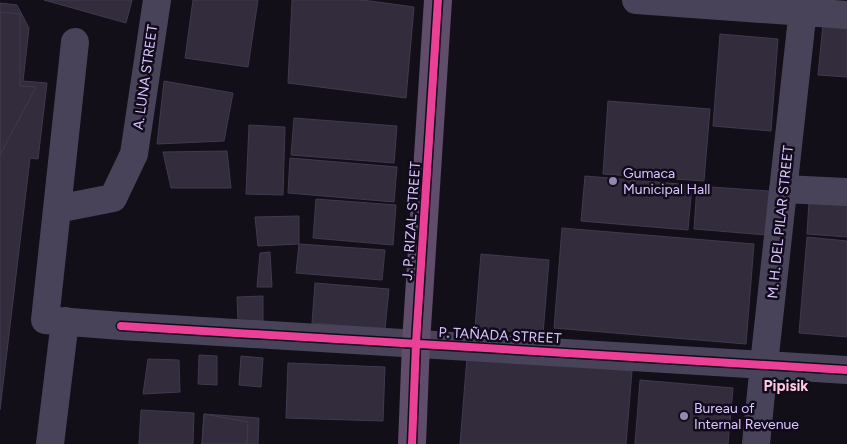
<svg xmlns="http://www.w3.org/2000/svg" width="847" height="444" font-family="Figtree,sans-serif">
	<rect width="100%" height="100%" fill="#130f18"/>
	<path fill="#332c3c" stroke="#41394e" d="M 44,0 L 132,0 L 126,23 Z
		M 193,0 L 258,0 L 248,67 L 185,58 Z
		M 292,0 L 363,0 L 414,7 L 406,98 L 288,83 Z
		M 0,3 L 17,5 L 29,28 L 23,81 L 47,83 L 38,159 L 30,158 L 0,410 Z
		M 0,12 L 20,14 L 20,86 L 36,87 L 0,155 Z
		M 823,24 L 847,26 L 847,77 L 818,75 Z
		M 720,34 L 778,39 L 771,131 L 713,126 Z
		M 164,81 L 233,93 L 224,141 L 157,144 Z
		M 608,101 L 710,109 L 704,181 L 603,174 Z
		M 294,118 L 397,126 L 394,163 L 291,155 Z
		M 249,125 L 285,127 L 283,195 L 246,194 Z
		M 227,151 L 231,188 L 171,188 L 163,152 Z
		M 290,158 L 397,167 L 394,202 L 288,193 Z
		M 585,176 L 692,185 L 688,230 L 581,221 Z
		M 697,186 L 769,191 L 766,235 L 694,229 Z
		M 316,199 L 396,205 L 393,245 L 313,238 Z
		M 809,201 L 847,204 L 847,237 L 807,234 Z
		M 299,216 L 299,244 L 258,246 L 255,217 Z
		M 562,228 L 754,244 L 746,344 L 554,328 Z
		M 807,237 L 847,241 L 847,337 L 799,333 Z
		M 299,244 L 385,250 L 382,280 L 296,273 Z
		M 270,252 L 272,287 L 257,287 L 260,253 Z
		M 481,254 L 549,260 L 543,334 L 475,328 Z
		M 315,283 L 389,289 L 385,329 L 312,323 Z
		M 263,296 L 263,321 L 238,321 L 237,297 Z
		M 199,355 L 217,356 L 217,385 L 198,384 Z
		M 241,356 L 263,358 L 261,387 L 239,385 Z
		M 467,357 L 632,371 L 626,444 L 460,444 Z
		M 148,359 L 179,360 L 180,392 L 143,394 Z
		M 288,363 L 385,367 L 383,421 L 286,418 Z
		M 640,380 L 733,388 L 728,444 L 635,444 Z
		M 141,410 L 194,413 L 193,444 L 139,444 Z
		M 204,414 L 259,418 L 258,444 L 202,444 Z
		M 204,414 L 248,422 L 247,444 L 202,444 Z"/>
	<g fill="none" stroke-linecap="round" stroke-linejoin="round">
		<path stroke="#494359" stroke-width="28" d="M 157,0 L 134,154 L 113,198 L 57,209 L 45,320 L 121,326 L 847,370
			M 636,0 L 847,15
			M 783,189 L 847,192
			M 57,209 L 75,42
			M 50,444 L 65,321
			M 756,444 L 764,364 L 804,0"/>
		<path stroke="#604c6b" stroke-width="28" d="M 412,444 L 416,343 L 438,0"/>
		<g stroke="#120b1c" stroke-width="11">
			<path id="cycleway" d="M 121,326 L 847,370
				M 412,444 L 416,343 L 438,0"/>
		</g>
		<use href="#cycleway" stroke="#ea4096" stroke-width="8"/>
	</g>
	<g fill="#9587ae" stroke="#120b1c" stroke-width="2">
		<circle cx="613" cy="181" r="5"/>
		<circle cx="684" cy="416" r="5"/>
	</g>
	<g text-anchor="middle" stroke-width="5" stroke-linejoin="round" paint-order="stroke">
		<g font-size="14" fill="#dbc7ff" stroke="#120b1c">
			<text transform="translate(145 77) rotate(-82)" y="5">A. LUNA STREET</text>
			<text transform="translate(411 221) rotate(-86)" y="5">J. P. RIZAL STREET</text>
			<text transform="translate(780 222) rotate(-84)" y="5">M. H. DEL PILAR STREET</text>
			<text transform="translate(500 335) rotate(3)" y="5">P. TAÑADA STREET</text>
		</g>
		<g font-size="14" fill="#dbc7ff" stroke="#120b1c" text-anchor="start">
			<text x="623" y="178">Gumaca<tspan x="623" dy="16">Municipal Hall</tspan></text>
			<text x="694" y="413">Bureau of<tspan x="694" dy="16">Internal Revenue</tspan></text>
		</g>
		<g font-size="15" font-weight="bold" fill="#ffc9de" stroke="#120b1c">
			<text x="786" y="391">Pipisik</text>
		</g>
	</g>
</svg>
